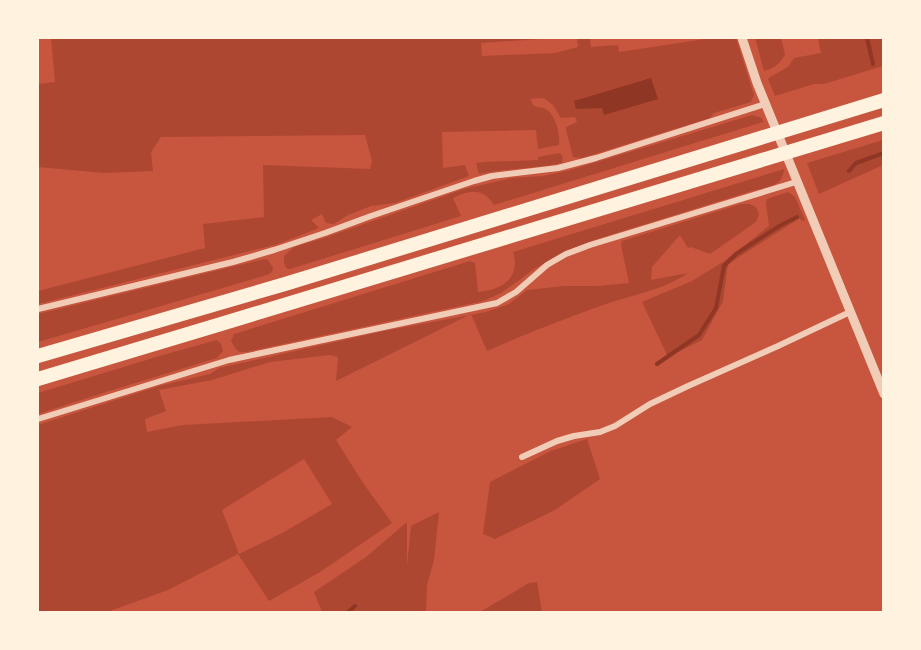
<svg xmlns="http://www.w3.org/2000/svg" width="921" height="650" font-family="Lato,sans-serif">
	<rect width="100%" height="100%" fill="#c8553d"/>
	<path fill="#ae4732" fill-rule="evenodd" d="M 51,38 L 555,38 L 481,43 L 482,56 L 555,53 L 578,47 L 577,39 L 574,38 L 590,38 L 591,47 L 618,45 L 619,52 L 712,38 L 736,38 L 754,95 L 751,102 L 714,113 L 710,118 L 582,158 L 573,157 L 566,130 L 566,127 L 577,122 L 575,117 L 561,118 L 553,105 L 544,98 L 530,99 L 534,106 C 536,107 543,108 544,108 C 556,114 560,133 559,145 L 538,149 L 536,130 L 442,132 L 443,168 L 465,165 L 469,176 L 395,203 L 371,206 L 348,215 L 334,224 L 326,223 L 322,214 L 311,220 L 319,228 L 278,244 L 38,304 L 38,291 L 205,248 L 203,224 L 264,217 L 263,165 L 370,169 L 372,161 L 365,135 L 161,137 L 151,152 L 153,171 L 104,173 L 38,167 L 38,84 L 55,82 Z
		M 755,38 L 781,38 L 785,55 C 779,64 775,68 764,71 Z
		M 818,38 L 883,38 L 883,66 L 824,84 L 814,84 L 775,96 L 768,79 L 770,77 L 788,67 L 794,58 L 821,53 Z
		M 752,115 L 762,118 L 763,122 L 494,205 C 483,187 469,190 453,198 L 461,216 L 290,269 L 286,268 L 284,263 L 284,256 L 294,247 L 324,238 L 464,189 L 512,178 L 543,176 L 567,171 Z
		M 883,140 L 883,165 L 819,194 L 807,163 Z
		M 560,153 L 563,157 L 562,163 C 535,169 506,168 479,174 L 476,163 L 485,162 L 538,160 L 538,157 Z
		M 784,169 C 783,186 769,187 755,190 L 594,240 L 562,253 L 534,269 L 518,281 L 501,293 L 483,301 L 246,352 L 239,352 L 235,348 L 231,341 L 234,334 L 470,261 L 475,263 L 478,292 C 502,290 521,278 513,252 Z
		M 788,192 L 795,197 L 805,220 L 802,221 L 800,218 L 728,264 L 723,301 L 702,340 L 668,357 L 642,302 L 692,281 L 723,262 L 769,226 L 766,203 L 767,199 Z
		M 741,204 L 750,204 L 756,207 L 759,214 L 756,222 L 710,254 L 691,247 L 688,248 L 680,235 L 652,267 L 651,280 L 688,273 C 664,290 631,295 603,305 C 564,319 525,334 487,351 L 471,314 L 336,381 L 338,357 L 329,355 L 270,362 L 212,380 L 159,390 L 166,411 L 145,419 L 147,432 L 183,425 L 332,417 L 352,427 L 336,440 L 363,483 L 392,523 L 320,572 L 269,601 L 238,554 L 168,590 L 107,612 L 38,612 L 38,425 L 159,386 L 210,374 L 219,368 L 384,331 L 486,312 L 509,304 L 527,290 L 564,286 L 597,286 L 629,283 L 621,245 L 622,241 ZM 304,459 L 332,504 L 284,532 L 239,554 L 222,510 Z
		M 264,259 L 268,260 L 273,268 L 272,272 L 267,275 L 38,342 L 38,314 Z
		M 217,340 L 221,344 L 223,351 L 217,358 L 106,392 L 38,414 L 38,393 L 163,355 Z
		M 587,439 L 600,479 L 555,510 L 495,539 L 483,534 L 490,482 L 551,451 Z
		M 439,512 L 434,560 L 427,585 L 426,612 L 322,612 L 314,592 L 366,557 L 407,522 L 407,566 L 411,526 Z
		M 537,582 L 542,612 L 480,612 L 529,583 Z"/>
	<path fill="#8f3625" d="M 651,78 L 658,99 L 604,115 L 602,108 L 576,109 L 574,101 Z"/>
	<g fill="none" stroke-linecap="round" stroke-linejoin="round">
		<path stroke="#8f3625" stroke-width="4" d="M 867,38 L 873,64
			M 849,171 L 856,163 L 884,153
			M 657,364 L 699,335 L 716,308 L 724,266 L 736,254 L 781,225 L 797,217
			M 348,612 L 355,606"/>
		<path stroke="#f1ccb7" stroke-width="6" d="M 38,309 L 233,262 L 274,250 L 325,233 L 371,216 L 474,181 L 492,176 L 558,168 L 596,158 L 765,104
			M 38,419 L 229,360 L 497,303 L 516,292 L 547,265 L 566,254 L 590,245 L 796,182
			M 522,457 L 557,441 L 574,436 L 600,432 L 615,426 L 650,404 L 688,386 L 778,346 L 850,312"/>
		<path stroke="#f1ccb7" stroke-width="9" d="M 742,38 L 757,83 L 884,394"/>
		<path stroke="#fff3e0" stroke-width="14" d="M 38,356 L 285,284 L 884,100
			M 38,379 L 221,324 L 884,123"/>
	</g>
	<rect width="921" height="650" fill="none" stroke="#fff3e0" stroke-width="78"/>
</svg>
